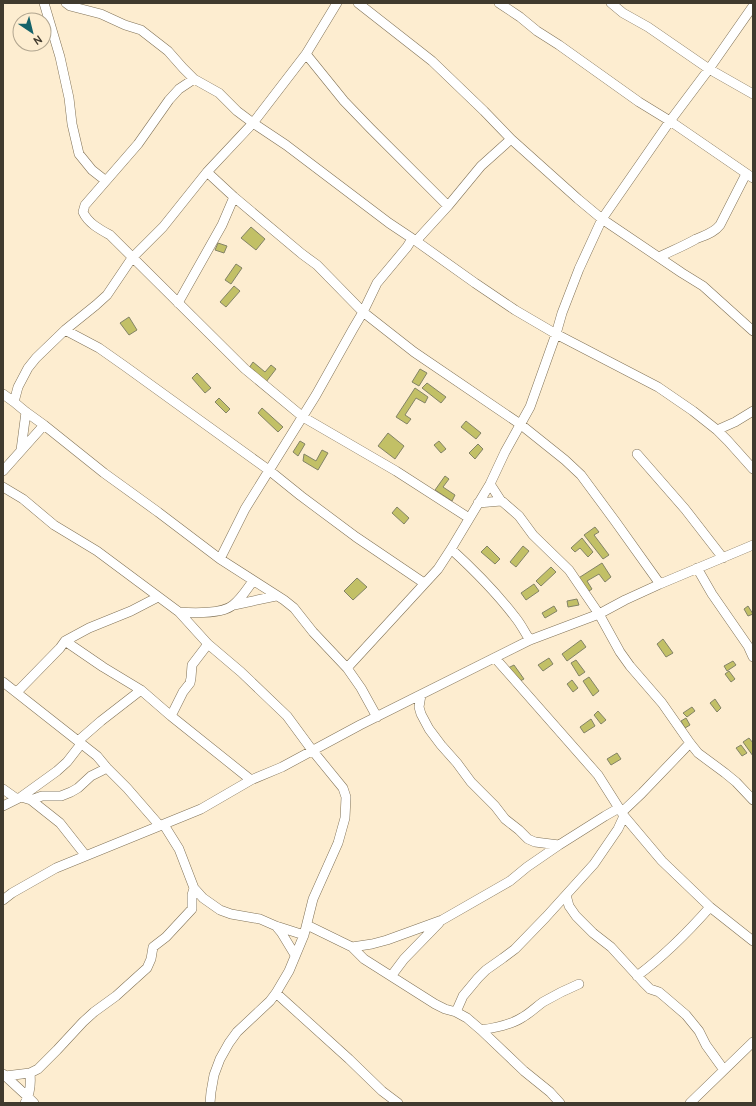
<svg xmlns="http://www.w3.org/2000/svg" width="756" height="1106" font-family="Cabin,sans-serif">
	<rect width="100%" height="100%" fill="#fdedd0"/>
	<path fill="#c2c066" stroke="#838366" d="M 251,227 L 265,239 L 256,250 L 241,238 Z
		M 218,243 L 227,246 L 224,253 L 215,250 Z
		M 236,264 L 242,268 L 231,284 L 225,280 Z
		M 234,286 L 240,291 L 226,307 L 220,302 Z
		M 129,317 L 137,330 L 129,335 L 120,323 Z
		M 253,362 L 265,372 L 271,365 L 276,369 L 266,382 L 249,368 Z
		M 420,369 L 427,373 L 419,386 L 412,382 Z
		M 197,373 L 211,388 L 205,393 L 192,378 Z
		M 427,383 L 446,397 L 441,403 L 422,388 Z
		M 415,388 L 428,397 L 425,403 L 416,398 L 405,415 L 411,419 L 407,424 L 396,417 Z
		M 219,398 L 230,409 L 226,413 L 215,402 Z
		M 262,408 L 283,427 L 278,432 L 258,413 Z
		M 466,421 L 481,433 L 476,439 L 461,427 Z
		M 388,433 L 404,446 L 395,459 L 378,446 Z
		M 300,441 L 305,444 L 298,456 L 293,452 Z
		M 439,441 L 446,449 L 441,453 L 434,445 Z
		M 478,444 L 483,449 L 475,459 L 469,453 Z
		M 322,450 L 328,453 L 318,470 L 303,461 L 304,454 L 316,461 Z
		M 445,476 L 449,479 L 443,487 L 455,495 L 452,501 L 435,490 Z
		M 397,507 L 409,518 L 404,524 L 392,513 Z
		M 595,527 L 599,532 L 594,535 L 609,555 L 603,559 L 584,535 Z
		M 582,538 L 593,552 L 588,557 L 580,548 L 575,552 L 571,548 Z
		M 487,546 L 500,559 L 495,564 L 481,552 Z
		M 523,546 L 529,551 L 516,567 L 510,562 Z
		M 602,563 L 611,577 L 605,582 L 599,574 L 587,581 L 592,589 L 586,593 L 577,579 Z
		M 551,567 L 556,572 L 541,586 L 536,581 Z
		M 357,578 L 367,587 L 353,600 L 344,591 Z
		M 534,584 L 539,591 L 526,600 L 521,593 Z
		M 577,599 L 579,605 L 568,607 L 567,601 Z
		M 554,606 L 557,611 L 545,618 L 542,613 Z
		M 748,606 L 753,614 L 748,616 L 744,609 Z
		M 663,639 L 673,653 L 666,657 L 657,644 Z
		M 581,640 L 586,647 L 567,661 L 562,654 Z
		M 549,658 L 553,664 L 543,671 L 538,665 Z
		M 576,660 L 585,672 L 579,676 L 571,663 Z
		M 733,661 L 736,665 L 727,671 L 724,666 Z
		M 514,665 L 524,679 L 518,682 L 508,668 Z
		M 729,671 L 735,679 L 731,682 L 725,674 Z
		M 589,677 L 599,691 L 593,696 L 583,681 Z
		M 572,680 L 578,688 L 573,692 L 567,684 Z
		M 715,699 L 721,708 L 717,712 L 710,703 Z
		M 692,707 L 695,711 L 687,717 L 683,713 Z
		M 598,711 L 606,720 L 601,724 L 594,715 Z
		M 686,718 L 690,725 L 685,728 L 681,721 Z
		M 591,719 L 595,726 L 584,733 L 580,727 Z
		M 749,738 L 753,743 L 753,756 L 743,742 Z
		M 741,745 L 747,753 L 742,756 L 736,748 Z
		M 617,753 L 621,759 L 611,765 L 607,759 Z"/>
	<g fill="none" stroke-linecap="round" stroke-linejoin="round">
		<g stroke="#807257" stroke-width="10">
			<path id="minor" d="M 44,3 L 60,57 L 69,98 L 72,124 L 79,154 L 92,170 L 106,181
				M 66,3 L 70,6 L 101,14 L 125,25 L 141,30 L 168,51 L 183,68 L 194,79 L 219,93 L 237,111 L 253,123 L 286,145 L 389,223 L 416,241 L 475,283 L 515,310 L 556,334 L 658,387 L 693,411 L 717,430 L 728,441 L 753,469
				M 358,3 L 432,61 L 484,111 L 511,139 L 578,199 L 602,219 L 682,273 L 703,286 L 753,331
				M 499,3 L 520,17 L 537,31 L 559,45 L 639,102 L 670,121 L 753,178
				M 611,3 L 623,13 L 648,27 L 709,69 L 753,94
				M 306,54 L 344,101 L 370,128 L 448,206
				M 194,79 L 179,89 L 169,100 L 138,144 L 85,205 L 83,212 C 88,223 99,229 110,235 L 245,369 L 303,417 L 396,471 L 469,518
				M 207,172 L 234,197 L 302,254 L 317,265 L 363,312 L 414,352 L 520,424 L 565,460 L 581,475 L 615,521 L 660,584
				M 416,241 L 448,206 L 481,166 L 511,139
				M 659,257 C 671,251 684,246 696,239 C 705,235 714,233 720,225 L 746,174
				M 178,303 L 222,225 L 234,197
				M 65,330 L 99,348 L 126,367 L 270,471 L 301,496 L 356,537 L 424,583
				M 3,394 L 14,402 L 26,412 L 44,425 L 104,473 L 158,512 L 220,559 L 284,600 L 294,608 L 313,632 L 347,668 L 361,688 L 377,717
				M 14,402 L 18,387 L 28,368 L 36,358 L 65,330 L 96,305 L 107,295 L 132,258 L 163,227 L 207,172 L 253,123 L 306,54 L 337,3
				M 717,430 L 735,422 L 753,411
				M 21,450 L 26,412
				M 637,454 L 685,509 L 723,558
				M 3,471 L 44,425
				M 490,484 L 501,501
				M 3,487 L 23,499 L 54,525 L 97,551 L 179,612 L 208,644 L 241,672 L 287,716 L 312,750 L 343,788 L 346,797 L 345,818 L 338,843 L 313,899 L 304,935 L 289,971 L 276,993 L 270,1001 L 237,1032 L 229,1043 L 220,1059 L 214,1075 L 211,1092 L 210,1103
				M 478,503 L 501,501 L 503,502 L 519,516 L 533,535 L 569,570 L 599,614 L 620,652 L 630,666 L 662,703 L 690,743 L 698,753 L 725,773 L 736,782 L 753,800
				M 451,549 C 474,570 496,592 515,617 C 521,624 525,633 530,640
				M 220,559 L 245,509 L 316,395 L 353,329 L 363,312 L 377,283 L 407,247 L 412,239
				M 697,568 L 712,594 L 748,646 L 753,657
				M 234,605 L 276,596
				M 179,612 C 193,613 223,614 233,605 C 241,599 247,589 253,581
				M 65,641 L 103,667 L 141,690 L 171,716 L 251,780
				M 495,658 L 598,775 L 624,816 L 662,861 L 710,907 L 753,941
				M 347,668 L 438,569 L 451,549 L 490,484 L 505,452 L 530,407 L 556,334 L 562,313 L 579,269 L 602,219 L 670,121 L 709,69 L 753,6
				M 3,682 L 97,756 L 107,768 L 127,788 L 160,826
				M 17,692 L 60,648 L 65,641 L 89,628 L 131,611 L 158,597
				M 421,695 L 419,707 L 421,714 L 429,729 L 441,745 L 457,763 L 471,782 L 495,806 L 505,819 L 519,830 L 528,839 L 535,842 L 559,845
				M 171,716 L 183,692 L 190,683 L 191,678 L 192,665 L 208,644
				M 78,741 L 101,721 L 141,690
				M 3,789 L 17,799
				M 21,797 L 31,800 L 60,823 L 86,856
				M 31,800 L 42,796 L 61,796 L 71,792 L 78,788 L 91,776 L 107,768
				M 3,806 L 21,797 L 57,771 L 67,762 L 81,744
				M 622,812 L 642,793 L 690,743
				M 164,825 L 179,849 L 194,888 L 203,898 L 220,910 L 231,914 L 260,919 L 276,926 L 304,935
				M 566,895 L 569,906 L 576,916 L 593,933 L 611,947 L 643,982 L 650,989 L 659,992 L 665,997 L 686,1015 L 699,1031 L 706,1045 L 724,1070
				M 3,900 L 12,893 L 56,868 L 201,809 L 251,780 L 282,767 L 360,725 L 530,640 L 599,614 L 625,600 L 660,584 L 753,545
				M 307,925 L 352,947 L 364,959 L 435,1004 L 445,1009 L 456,1012 L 467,1018 L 481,1030 L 524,1071 L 550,1092 L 560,1103
				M 276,926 L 281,932 L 295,955
				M 352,947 L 372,944 L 387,940 L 442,920 L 510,881 L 527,867 L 559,845 L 605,816 L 619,808
				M 392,975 L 404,959 L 439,923
				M 637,976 C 664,956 688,932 710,907
				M 276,993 L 349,1059 L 382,1091 L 398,1103
				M 456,1012 L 463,996 L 478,978 L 486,970 L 503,958 L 515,949 L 546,917 L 594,864 L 618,829 L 624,816
				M 481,1030 C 495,1028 511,1025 523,1017 C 530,1013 536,1007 543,1002 C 555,995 567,989 579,984
				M 3,1074 L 28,1097 L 34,1103
				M 5,1076 L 30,1073 L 38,1069 L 57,1050 L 83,1022 L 94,1012 L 116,996 L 147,968 L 151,959 L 153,947 L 166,937 L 192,909 L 192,895 L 194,888
				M 25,1103 C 30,1094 31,1083 30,1073
				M 690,1103 L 753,1042"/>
		</g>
		<use href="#minor" stroke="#fff" stroke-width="9"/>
	</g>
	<rect width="756" height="1106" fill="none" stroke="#403a2e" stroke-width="8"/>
	<g transform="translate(32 32) rotate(145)"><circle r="19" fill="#fdedd0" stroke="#b1a58f"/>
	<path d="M0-3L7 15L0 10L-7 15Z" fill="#15636a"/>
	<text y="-6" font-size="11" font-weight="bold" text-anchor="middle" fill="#403a2e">N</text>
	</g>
</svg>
